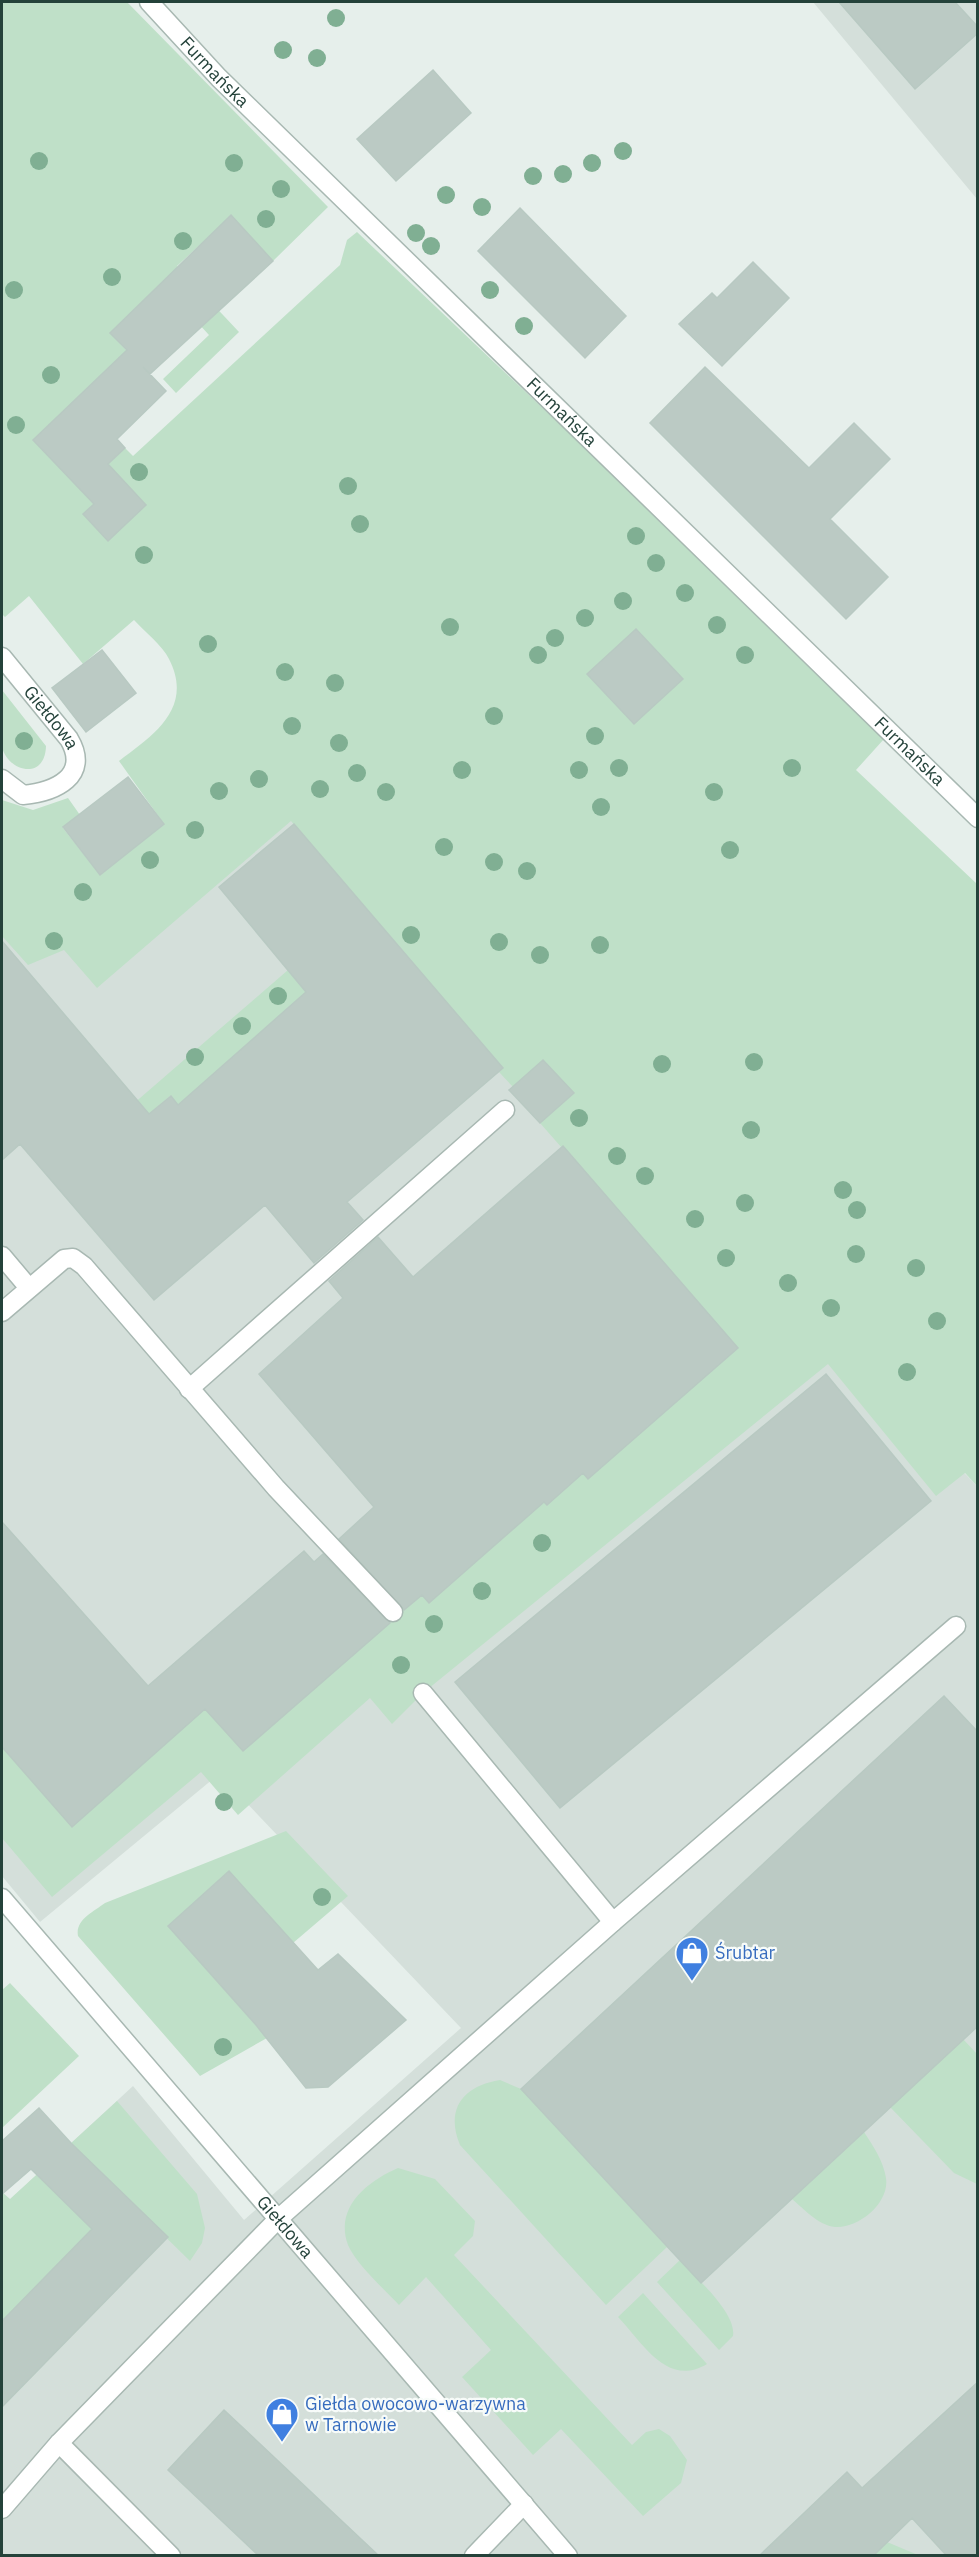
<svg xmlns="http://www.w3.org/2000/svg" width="979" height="2557" font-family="'IBM Plex Sans',sans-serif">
	<rect width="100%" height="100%" fill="#e6efeb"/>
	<path fill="#d4dfda" d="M 813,2 L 977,2 L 977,199 Z
		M 289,779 L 977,1486 L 977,2555 L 2,2556 L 2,2207 L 133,2086 L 244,2220 L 461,2028 L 219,1774 L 40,1922 L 2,1876 L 2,834 L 89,915 Z"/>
	<path fill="#bfe0c8" d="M 2,2 L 127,2 L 328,207 L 273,261 L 231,216 L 177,266 L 239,332 L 176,393 L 163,379 L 209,335 L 162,284 L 110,333 L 133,357 L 34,440 L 81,490 L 125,448 L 133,456 L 340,265 L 347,240 L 357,232 L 729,585 L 884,739 L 856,770 L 977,884 L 977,1486 L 965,1473 L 936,1496 L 828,1364 L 423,1693 L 392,1724 L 370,1698 L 238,1815 L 201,1772 L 52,1897 L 2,1838 L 2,1747 L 72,1826 L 204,1707 L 243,1751 L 377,1634 L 373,1629 L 420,1593 L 429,1602 L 532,1488 L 547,1505 L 583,1473 L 588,1478 L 738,1348 L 540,1123 L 574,1093 L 543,1060 L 513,1087 L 499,1072 L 503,1068 L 291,821 L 97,988 L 64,950 L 28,965 L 2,936 L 2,800 L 33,810 L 68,798 L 80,815 L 63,828 L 100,875 L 164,824 L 119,761 C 154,735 194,708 169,659 C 162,645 145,632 134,620 L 83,664 L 29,596 L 5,617 L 2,614 Z
		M 2,690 L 46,746 C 45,781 8,772 2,747 C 0,730 1,707 2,690 Z
		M 288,970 L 306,992 L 178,1105 L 170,1096 L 84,1170 L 73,1156 Z
		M 286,1831 L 348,1896 L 293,1943 L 229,1871 L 168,1926 L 267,2038 L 200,2076 L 78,1936 C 75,1920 93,1912 105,1903 Z
		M 10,1983 L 79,2056 L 2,2128 L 2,1990 Z
		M 963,2039 L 977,2054 L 977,2184 L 954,2173 L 890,2107 Z
		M 500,2080 L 521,2089 L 667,2247 L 606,2305 L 460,2145 C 445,2109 463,2086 500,2080 Z
		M 117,2101 L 197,2194 L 205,2228 L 202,2243 L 190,2261 L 92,2165 L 60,2198 L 92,2229 L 2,2321 L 2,2192 L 10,2199 Z
		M 864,2132 C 873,2146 883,2160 886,2178 C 890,2203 858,2229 835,2227 C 818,2225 804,2209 792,2199 Z
		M 398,2168 L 435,2179 L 475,2221 L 473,2236 L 454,2255 L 632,2445 L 646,2432 L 659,2429 L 670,2436 L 687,2460 L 681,2483 L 643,2516 L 561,2429 L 533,2455 L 462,2377 L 491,2350 L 426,2277 L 399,2305 C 385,2290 356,2264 348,2245 C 334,2207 368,2181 398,2168 Z
		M 680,2260 C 695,2277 737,2313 733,2336 L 719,2350 L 657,2282 Z
		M 643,2293 L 707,2364 C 667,2388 643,2343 618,2317 Z
		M 887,2542 L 918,2555 L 873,2556 Z"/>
	<path fill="#bbcac4" stroke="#b8c9c2" stroke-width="1.5" d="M 839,2 L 955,2 L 978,27 L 978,33 L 915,89 Z
		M 433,70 L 471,113 L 396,181 L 357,139 Z
		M 520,208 L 626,316 L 585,358 L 478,251 Z
		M 231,215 L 273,261 L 150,374 L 143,367 L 166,391 L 117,439 L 125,448 L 108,464 L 146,505 L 108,541 L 83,514 L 94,504 L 33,440 L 127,350 L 110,333 Z
		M 753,262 L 789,298 L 722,366 L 679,324 L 712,293 L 717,298 Z
		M 705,367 L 809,468 L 854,423 L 890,459 L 830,519 L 888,577 L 846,619 L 650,423 Z
		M 636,629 L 683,679 L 634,724 L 587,674 Z
		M 102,650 L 136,693 L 86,732 L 52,688 Z
		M 128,777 L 164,824 L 100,875 L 63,827 Z
		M 294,824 L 503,1068 L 347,1202 L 363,1220 L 314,1263 L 265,1205 L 154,1300 L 20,1144 L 2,1160 L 2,941 L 149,1114 L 171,1096 L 178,1105 L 306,992 L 219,887 Z
		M 543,1060 L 574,1093 L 540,1123 L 509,1090 Z
		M 563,1146 L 738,1348 L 588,1479 L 583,1473 L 547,1505 L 544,1502 L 429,1603 L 422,1595 L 404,1610 L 339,1539 L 374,1507 L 259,1374 L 343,1298 L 329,1281 L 378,1237 L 413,1277 Z
		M 826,1374 L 931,1501 L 560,1808 L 455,1682 Z
		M 2,1522 L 148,1686 L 304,1551 L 314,1562 L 323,1554 L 390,1623 L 243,1751 L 205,1709 L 72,1827 L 2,1747 Z
		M 944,1696 L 978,1732 L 978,2026 L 701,2283 L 521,2089 Z
		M 229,1871 L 318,1970 L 338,1954 L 406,2020 L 328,2087 L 306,2088 L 256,2025 L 168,1926 Z
		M 39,2108 L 71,2143 L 168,2237 L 2,2407 L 2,2321 L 92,2229 L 31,2169 L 2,2194 L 2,2141 Z
		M 978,2382 L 978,2556 L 947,2556 L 912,2518 L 873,2556 L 759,2556 L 847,2472 L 862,2488 Z
		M 224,2410 L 379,2556 L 259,2556 L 168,2470 Z"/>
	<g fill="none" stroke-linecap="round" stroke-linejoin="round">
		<g stroke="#a8b8b2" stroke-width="21">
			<g id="service">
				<path id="s1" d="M 149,2 L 219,78 L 978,818"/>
				<path d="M 2,1256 L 29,1288"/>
				<path d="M 2,1312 L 64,1259 L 73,1258 L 84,1266 L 276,1488 L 393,1612"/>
				<path d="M 189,1389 L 505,1110"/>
				<path d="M 423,1693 L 613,1922"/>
				<path d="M 59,2443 L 171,2556"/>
				<path d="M 2,2509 L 59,2443 L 278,2219 L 613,1922 L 956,1626"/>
				<path d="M 474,2556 L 524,2504"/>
			</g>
		</g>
		<g stroke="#a8b8b2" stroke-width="21">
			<g id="minor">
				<path id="s2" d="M 2,657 L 69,739 C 91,776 55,792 23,795 L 2,779"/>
				<path id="s3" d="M 2,1898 L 568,2556"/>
			</g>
		</g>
		<use href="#service" stroke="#fff" stroke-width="18"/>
		<use href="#minor" stroke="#fff" stroke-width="18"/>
	</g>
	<g fill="#80af93">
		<circle cx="336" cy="18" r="9"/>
		<circle cx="283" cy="50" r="9"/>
		<circle cx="317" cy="58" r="9"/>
		<circle cx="623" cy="151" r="9"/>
		<circle cx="39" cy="161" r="9"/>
		<circle cx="234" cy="163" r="9"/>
		<circle cx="592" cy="163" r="9"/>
		<circle cx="563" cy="174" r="9"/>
		<circle cx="533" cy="176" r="9"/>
		<circle cx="281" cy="189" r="9"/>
		<circle cx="446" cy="195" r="9"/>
		<circle cx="482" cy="207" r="9"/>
		<circle cx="266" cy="219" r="9"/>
		<circle cx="416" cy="233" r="9"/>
		<circle cx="183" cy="241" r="9"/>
		<circle cx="431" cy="246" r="9"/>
		<circle cx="112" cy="277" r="9"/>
		<circle cx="14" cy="290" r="9"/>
		<circle cx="490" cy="290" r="9"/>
		<circle cx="524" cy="326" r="9"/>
		<circle cx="51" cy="375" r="9"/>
		<circle cx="16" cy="425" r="9"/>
		<circle cx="139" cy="472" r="9"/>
		<circle cx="348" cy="486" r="9"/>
		<circle cx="360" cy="524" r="9"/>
		<circle cx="636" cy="536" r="9"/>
		<circle cx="144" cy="555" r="9"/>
		<circle cx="656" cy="563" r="9"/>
		<circle cx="685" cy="593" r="9"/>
		<circle cx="623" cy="601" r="9"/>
		<circle cx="585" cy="618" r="9"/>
		<circle cx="717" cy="625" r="9"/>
		<circle cx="450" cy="627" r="9"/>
		<circle cx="555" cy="638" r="9"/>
		<circle cx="208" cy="644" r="9"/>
		<circle cx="538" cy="655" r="9"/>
		<circle cx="745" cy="655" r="9"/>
		<circle cx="285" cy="672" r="9"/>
		<circle cx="335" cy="683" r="9"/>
		<circle cx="494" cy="716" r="9"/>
		<circle cx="292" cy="726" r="9"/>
		<circle cx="595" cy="736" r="9"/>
		<circle cx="24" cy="741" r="9"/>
		<circle cx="339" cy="743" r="9"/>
		<circle cx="619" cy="768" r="9"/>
		<circle cx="792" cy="768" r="9"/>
		<circle cx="462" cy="770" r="9"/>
		<circle cx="579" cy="770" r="9"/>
		<circle cx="357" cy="773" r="9"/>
		<circle cx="259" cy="779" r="9"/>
		<circle cx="320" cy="789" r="9"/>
		<circle cx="219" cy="791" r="9"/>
		<circle cx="386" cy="792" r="9"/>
		<circle cx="714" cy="792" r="9"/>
		<circle cx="601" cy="807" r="9"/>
		<circle cx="195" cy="830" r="9"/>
		<circle cx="444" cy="847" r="9"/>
		<circle cx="730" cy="850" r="9"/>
		<circle cx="150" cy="860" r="9"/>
		<circle cx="494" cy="862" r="9"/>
		<circle cx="527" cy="871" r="9"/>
		<circle cx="83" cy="892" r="9"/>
		<circle cx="411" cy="935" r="9"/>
		<circle cx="54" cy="941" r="9"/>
		<circle cx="499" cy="942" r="9"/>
		<circle cx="600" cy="945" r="9"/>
		<circle cx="540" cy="955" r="9"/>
		<circle cx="278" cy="996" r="9"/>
		<circle cx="242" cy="1026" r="9"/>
		<circle cx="195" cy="1057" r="9"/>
		<circle cx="754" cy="1062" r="9"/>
		<circle cx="662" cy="1064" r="9"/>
		<circle cx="579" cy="1118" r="9"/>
		<circle cx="751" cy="1130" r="9"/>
		<circle cx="617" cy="1156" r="9"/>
		<circle cx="645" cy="1176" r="9"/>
		<circle cx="843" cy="1190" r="9"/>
		<circle cx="745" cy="1203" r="9"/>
		<circle cx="857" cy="1210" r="9"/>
		<circle cx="695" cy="1219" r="9"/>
		<circle cx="856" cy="1254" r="9"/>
		<circle cx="726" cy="1258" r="9"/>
		<circle cx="916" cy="1268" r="9"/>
		<circle cx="788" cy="1283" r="9"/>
		<circle cx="831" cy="1308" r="9"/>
		<circle cx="937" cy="1321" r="9"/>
		<circle cx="907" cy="1372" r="9"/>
		<circle cx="542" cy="1543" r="9"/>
		<circle cx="482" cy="1591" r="9"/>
		<circle cx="434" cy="1624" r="9"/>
		<circle cx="401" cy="1665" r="9"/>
		<circle cx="224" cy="1802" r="9"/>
		<circle cx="322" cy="1897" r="9"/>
		<circle cx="223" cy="2047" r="9"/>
	</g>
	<defs>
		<g id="shop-pin" transform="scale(1.725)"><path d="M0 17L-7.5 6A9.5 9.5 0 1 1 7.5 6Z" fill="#3f7fe0" stroke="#f7fbf9"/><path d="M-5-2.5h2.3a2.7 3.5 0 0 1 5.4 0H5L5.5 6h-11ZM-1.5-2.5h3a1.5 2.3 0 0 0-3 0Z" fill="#fff"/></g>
	</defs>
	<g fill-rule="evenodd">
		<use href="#shop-pin" x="692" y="1953"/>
		<use href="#shop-pin" x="282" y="2414"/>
	</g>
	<g text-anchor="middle" stroke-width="4.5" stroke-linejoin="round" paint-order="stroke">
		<g font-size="18" fill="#24423a" stroke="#f7fbf9">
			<text dy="6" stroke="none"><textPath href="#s1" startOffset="96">Furmańska</textPath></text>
			<text dy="6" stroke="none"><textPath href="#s1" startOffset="582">Furmańska</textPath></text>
			<text dy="6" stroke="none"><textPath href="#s2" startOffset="78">Giełdowa</textPath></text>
			<text dy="6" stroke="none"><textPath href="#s1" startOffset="1068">Furmańska</textPath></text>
			<text dy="6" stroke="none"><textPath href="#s3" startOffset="434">Giełdowa</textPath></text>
		</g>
		<g font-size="18" fill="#366cbe" stroke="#f7fbf9" text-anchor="start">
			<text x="715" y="1959">Śrubtar</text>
			<text x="305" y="2410">Giełda owocowo-warzywna<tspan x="305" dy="21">w Tarnowie</tspan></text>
		</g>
	</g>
	<rect width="979" height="2557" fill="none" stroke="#24423a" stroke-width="6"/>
</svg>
